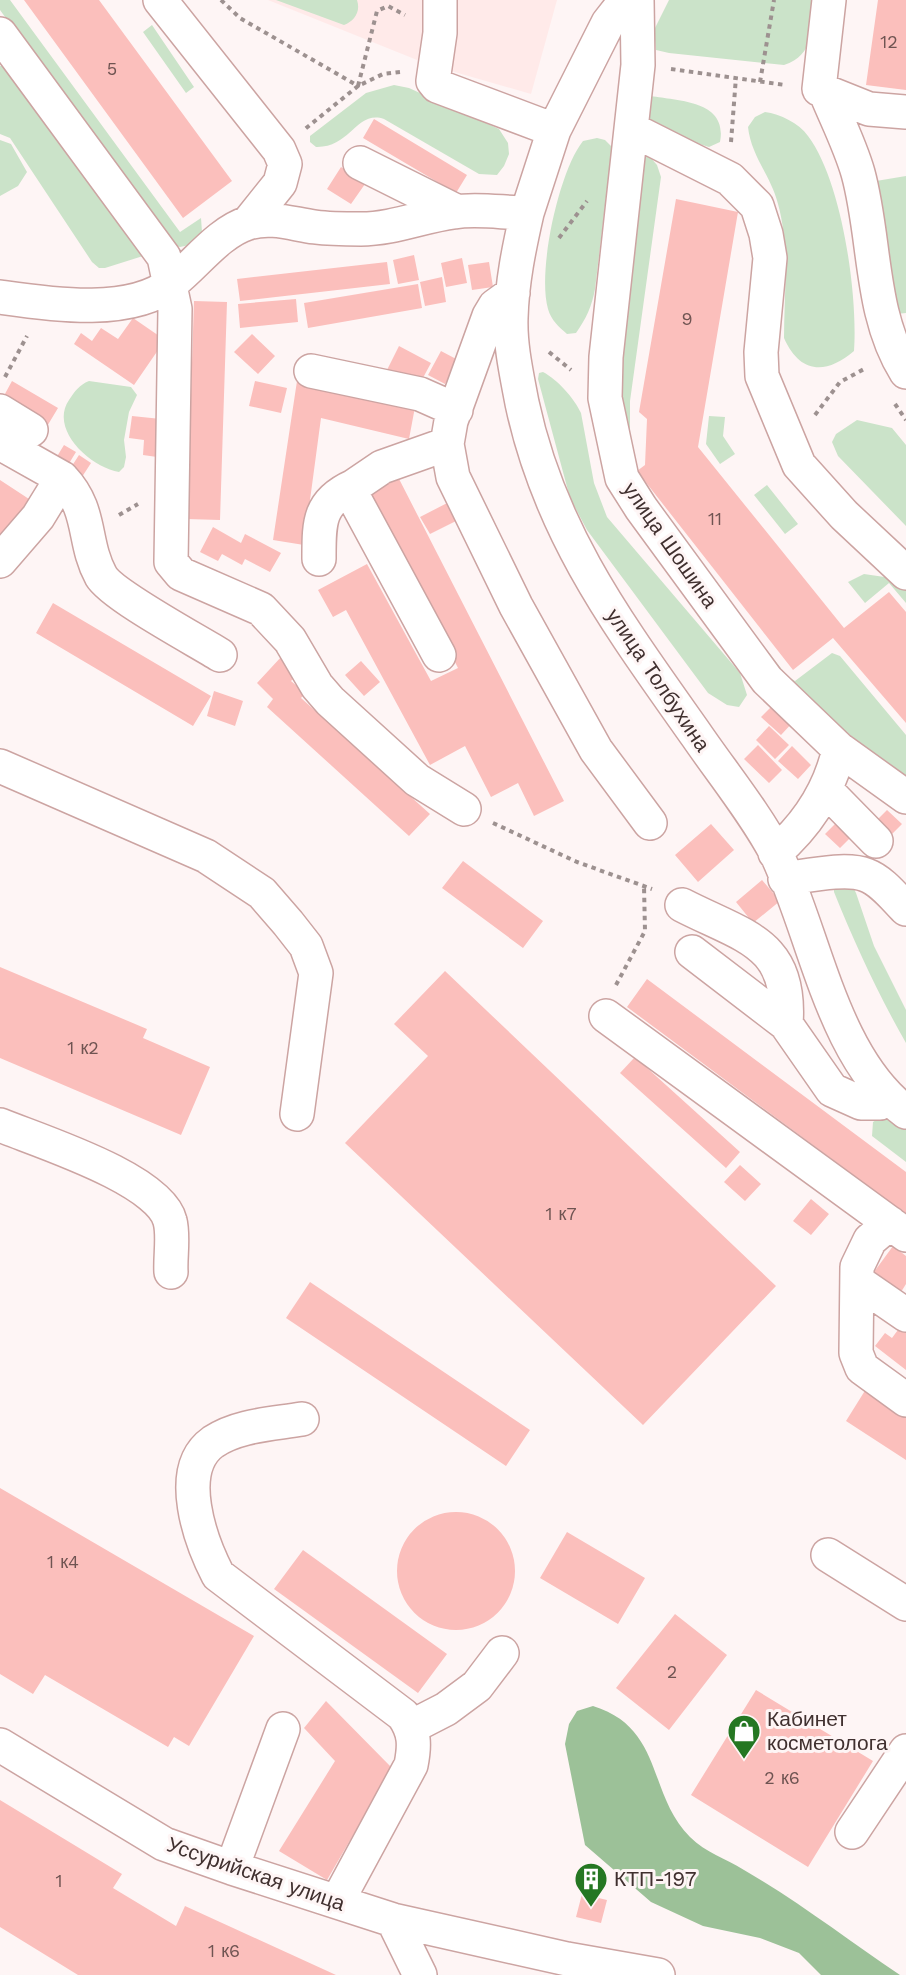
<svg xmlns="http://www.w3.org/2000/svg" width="906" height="1975" font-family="'Work Sans',sans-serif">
	<rect width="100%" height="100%" fill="#fef5f5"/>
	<path fill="#ffeae9" d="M 268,0 L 557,0 L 531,94 L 427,64 Z"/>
	<path fill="#cbe3c9" d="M 0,0 L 10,0 L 180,232 L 201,218 L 202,232 L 194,244 L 180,247 L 169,243 L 0,10 Z
		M 276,0 L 357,0 C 361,12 354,21 344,25 Z
		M 669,0 L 815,0 C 811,28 815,55 784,65 L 669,53 L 656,50 L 654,30 Z
		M 152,25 L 194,87 L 186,93 L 143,32 Z
		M 0,66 L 6,66 L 143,256 L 105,268 L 99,268 L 92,262 L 10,138 L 0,134 Z
		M 394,85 L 409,88 L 499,129 L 508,143 L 509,154 L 504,166 L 497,175 L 479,174 L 384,119 C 356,110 351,148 316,147 L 310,142 L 310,136 L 366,93 Z
		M 651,96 C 680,101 728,101 720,142 L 709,147 L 655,130 L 641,108 Z
		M 765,112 C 780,114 799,123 808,136 C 842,181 858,295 854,351 C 826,375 800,374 784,338 C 784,294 790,247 778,204 C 771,176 751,156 748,127 L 755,117 Z
		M 597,138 L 605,140 L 612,147 L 595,289 C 592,306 586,319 576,333 L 567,334 C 559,327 551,320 548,309 C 537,271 559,171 583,141 Z
		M 0,140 L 11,144 L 27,172 L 18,186 L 0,196 Z
		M 639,157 L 650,157 L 657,165 L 661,177 L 630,401 L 630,474 L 787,676 L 795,681 L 832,653 L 840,656 L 906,735 L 906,779 L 775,676 L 626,475 L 612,396 Z
		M 906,176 L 906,313 L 896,314 L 876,181 Z
		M 543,372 C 558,380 574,398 581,413 L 594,483 L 607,517 L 740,673 L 747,695 L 739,707 L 727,705 L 708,693 L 587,530 L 570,498 L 538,379 L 539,373 Z
		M 89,381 L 131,387 L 137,395 L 129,412 L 124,440 L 126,457 L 124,467 L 119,472 C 90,467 49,429 69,400 C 75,391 79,385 89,381 Z
		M 709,416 L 725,417 L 723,436 L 735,454 L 720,464 L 706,444 Z
		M 857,420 L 892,428 L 906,445 L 906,526 L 838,456 L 832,442 L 836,434 Z
		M 767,485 L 798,524 L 785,534 L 754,495 Z
		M 864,574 L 898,579 L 906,584 L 906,603 L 889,583 L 865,603 L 848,582 Z
		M 834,885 L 853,887 L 856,893 L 874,946 L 906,1010 L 906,1043 C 878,994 855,944 834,892 Z
		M 881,1117 L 888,1117 L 906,1130 L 906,1162 L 872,1136 L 873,1122 Z"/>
	<path fill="#9cc198" d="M 593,1706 C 664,1728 647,1794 690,1837 C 706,1853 725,1858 744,1870 C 798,1901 848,1940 900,1975 L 821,1975 L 799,1953 L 760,1938 L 703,1926 L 651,1902 L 585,1845 L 565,1744 L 569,1724 L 577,1711 Z"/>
	<path fill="#fbbfbc" d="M 24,0 L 99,0 L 232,181 L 183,218 Z
		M 878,0 L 906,0 L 906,90 L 866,85 Z
		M 374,119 L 467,175 L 456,193 L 363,138 Z
		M 341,167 L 365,184 L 351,204 L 327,189 Z
		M 676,199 L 738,212 L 698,447 L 844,628 L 889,592 L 906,612 L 906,723 L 833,638 L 793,670 L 637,471 L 645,465 L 647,419 L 639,412 Z
		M 414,255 L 419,280 L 398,284 L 393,260 Z
		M 462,258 L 467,283 L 446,287 L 441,263 Z
		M 387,262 L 390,284 L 240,301 L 237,279 Z
		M 489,262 L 493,287 L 472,290 L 468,265 Z
		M 442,277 L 446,302 L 425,306 L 420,282 Z
		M 418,284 L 422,308 L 308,328 L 304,303 Z
		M 296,299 L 298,322 L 240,328 L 238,304 Z
		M 194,301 L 227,302 L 220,520 L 187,519 Z
		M 133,318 L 165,340 L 134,385 L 74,344 L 81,333 L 92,341 L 101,328 L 118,339 Z
		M 252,334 L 275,356 L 258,374 L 234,352 Z
		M 399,346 L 431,363 L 418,387 L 387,370 Z
		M 441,351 L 458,360 L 445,384 L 428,375 Z
		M 12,381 L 58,408 L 46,428 L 0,403 Z
		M 255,381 L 287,388 L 281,413 L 249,406 Z
		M 297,381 L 415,407 L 409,439 L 321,418 L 304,545 L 273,540 Z
		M 132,416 L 161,419 L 157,457 L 143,455 L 144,440 L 129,438 Z
		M 64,445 L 76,452 L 65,470 L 53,463 Z
		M 79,455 L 91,463 L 80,480 L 68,472 Z
		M 397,475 L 564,801 L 534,816 L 518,783 L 491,797 L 465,746 L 430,765 L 346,610 L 333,617 L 318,590 L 367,564 L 431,681 L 458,668 L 368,490 Z
		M 0,480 L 29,499 L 0,543 Z
		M 453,500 L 462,518 L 430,534 L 420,517 Z
		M 213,527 L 241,543 L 245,534 L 281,553 L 270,572 L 245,559 L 242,565 L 222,554 L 218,561 L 200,552 Z
		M 53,603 L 211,696 L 193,726 L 36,633 Z
		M 282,656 L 299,673 L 291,681 L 305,693 L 301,698 L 430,814 L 409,836 L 267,707 L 273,699 L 257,683 Z
		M 361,661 L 380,682 L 364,696 L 345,675 Z
		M 214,691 L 243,701 L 235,726 L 207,716 Z
		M 775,703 L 794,721 L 781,735 L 761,717 Z
		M 769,726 L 789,745 L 775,759 L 756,740 Z
		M 758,745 L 782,770 L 769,783 L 744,759 Z
		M 792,746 L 811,765 L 798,779 L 778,761 Z
		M 887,810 L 902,824 L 887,839 L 872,825 Z
		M 840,819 L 855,833 L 840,848 L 825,834 Z
		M 711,824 L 734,850 L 698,882 L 675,855 Z
		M 463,861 L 543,921 L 523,948 L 442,888 Z
		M 762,880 L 780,901 L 753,923 L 736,902 Z
		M 0,967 L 147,1029 L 143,1038 L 210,1067 L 181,1135 L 0,1058 Z
		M 445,971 L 776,1286 L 643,1425 L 345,1143 L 428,1056 L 394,1024 Z
		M 647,979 L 906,1172 L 906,1214 L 627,1007 Z
		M 635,1057 L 740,1152 L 726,1168 L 620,1073 Z
		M 740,1165 L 761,1184 L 745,1201 L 724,1182 Z
		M 811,1199 L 829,1214 L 811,1235 L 793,1221 Z
		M 893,1246 L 906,1256 L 906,1284 L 901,1292 L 874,1272 Z
		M 310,1282 L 530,1430 L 506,1466 L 286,1318 Z
		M 906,1319 L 906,1370 L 875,1346 L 885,1333 L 892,1338 Z
		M 866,1389 L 906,1415 L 906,1460 L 846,1421 Z
		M 0,1488 L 254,1636 L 189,1746 L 174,1737 L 168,1747 L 45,1675 L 33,1694 L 0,1674 Z
		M397 1571a59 59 0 1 1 118 0a59 59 0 1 1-118 0Z
		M 567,1532 L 645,1578 L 618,1624 L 540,1578 Z
		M 303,1550 L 447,1654 L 418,1693 L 274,1589 Z
		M 675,1614 L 727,1655 L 669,1730 L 616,1688 Z
		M 756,1690 L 873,1761 L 808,1867 L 691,1795 Z
		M 326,1701 L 392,1768 L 327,1880 L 279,1851 L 335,1761 L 304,1728 Z
		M 0,1800 L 122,1874 L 113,1888 L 176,1926 L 185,1906 L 336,1975 L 78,1975 L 0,1927 Z
		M 582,1894 L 607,1900 L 601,1923 L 576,1917 Z"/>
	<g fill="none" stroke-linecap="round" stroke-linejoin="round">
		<g stroke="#cca4a2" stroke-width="36">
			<path id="minor" d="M 160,0 L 279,150 L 285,164 L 280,183 L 248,223
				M 440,0 L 440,33 L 433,81 L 437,86 L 554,130
				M 637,0 L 638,65 L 606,357 L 605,398 L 622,478 L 641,508 L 767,680 L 839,749 L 906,797
				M 829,0 L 819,89 L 869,109 L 906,112
				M 0,34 L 164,257 L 175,309 L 171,562 L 181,574 L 261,609 L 290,640 L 317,686 L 330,701 L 417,780 L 464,809
				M 825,91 C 836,118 850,145 858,173 C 876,238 869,313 906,372
				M 631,129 L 730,179 L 757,206 L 766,234 L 770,258 L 761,352 L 762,376 L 799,465 L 844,515 L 906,573
				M 360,163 L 456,211
				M 527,213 C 519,248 512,282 511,318 C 510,346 517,376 522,403 C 550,535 621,628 697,736 C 721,771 757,816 776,853 C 815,934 832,1057 906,1112
				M 513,293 L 495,306 L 489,316 L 451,421 L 447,444 L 453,477 L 516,606 L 596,750 L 650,823
				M 0,297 C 49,304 132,317 173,282 C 196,264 219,232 248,223 C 272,216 292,224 315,227 C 330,229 345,229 361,229 C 393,229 423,216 454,212 C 477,208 504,213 527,213 L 554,130 L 608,23 L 626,0
				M 311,371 L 420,394 L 456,410
				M 0,411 L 31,430
				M 0,443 L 62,478 L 38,517 L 0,561
				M 62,478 C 93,511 82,541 101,576 C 112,595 196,640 220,655
				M 319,559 C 319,523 318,502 354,486
				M 439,655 L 353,496 L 354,486 L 382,467 L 447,444
				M 0,766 L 206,856 L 262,893 L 288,923 L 306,946 L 316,973 L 297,1114
				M 825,789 L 876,841
				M 775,853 C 807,825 830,790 839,749
				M 785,879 C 807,876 846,867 866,875 C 882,881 894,897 906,909
				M 682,905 C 744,937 792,942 786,1024
				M 692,952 L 786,1024 L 832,1090 L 861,1103 L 880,1103 L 887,1098
				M 606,1016 L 906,1235
				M 0,1125 C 39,1141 160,1179 170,1221 C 174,1236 170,1257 171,1272
				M 890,1223 L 870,1240 L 857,1267 L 856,1353 L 862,1368 L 906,1400
				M 858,1282 L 906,1315
				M 302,1419 C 273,1424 238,1425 213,1442 C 174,1470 201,1542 218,1575 L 403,1715 C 415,1732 415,1745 411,1765 L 337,1902
				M 828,1555 L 906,1604
				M 411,1727 L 446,1709 L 477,1686 L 502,1653
				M 0,1745 L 164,1844 L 232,1868 L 393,1920 L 567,1959 L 658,1975
				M 852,1832 L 906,1751
				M 232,1868 L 283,1729
				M 393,1920 L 420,1975"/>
		</g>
		<path stroke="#9d9190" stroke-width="4" stroke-dasharray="4.5 4.5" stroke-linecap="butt" d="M 221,0 L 240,18 L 358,86 L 305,129
			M 671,69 L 785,85
			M 400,72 L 383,74 L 358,86 L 377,11 L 388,6 L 405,15
			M 760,82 L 774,0
			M 731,142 L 736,77
			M 559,238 L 587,201
			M 549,352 L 571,370
			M 5,377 L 27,336
			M 895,404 L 906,420
			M 815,415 L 840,382 L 866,368
			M 119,515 L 138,504
			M 493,823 L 577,862 L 652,889
			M 616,985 L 645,931 L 644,886"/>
		<use href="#minor" stroke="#fff" stroke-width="33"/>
	</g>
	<defs>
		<g id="shop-pin" transform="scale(1.725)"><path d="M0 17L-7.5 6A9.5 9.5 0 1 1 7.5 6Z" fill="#257722" stroke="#fef5f5"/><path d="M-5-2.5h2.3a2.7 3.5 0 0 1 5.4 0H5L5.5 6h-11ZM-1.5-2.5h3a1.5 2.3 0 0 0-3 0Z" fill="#fff"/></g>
		<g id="building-pin" transform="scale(1.725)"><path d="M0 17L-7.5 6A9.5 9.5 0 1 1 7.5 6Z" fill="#257722" stroke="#fef5f5"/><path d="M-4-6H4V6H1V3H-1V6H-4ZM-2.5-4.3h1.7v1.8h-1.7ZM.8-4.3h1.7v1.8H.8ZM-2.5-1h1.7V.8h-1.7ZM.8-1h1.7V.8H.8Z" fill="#fff"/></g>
	</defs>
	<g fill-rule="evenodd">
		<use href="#shop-pin" x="744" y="1731"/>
		<use href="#building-pin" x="591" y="1879"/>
	</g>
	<g text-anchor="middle" stroke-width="6" stroke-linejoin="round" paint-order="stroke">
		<g font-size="18" fill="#6f5452">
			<text x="889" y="48">12</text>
			<text x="112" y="75">5</text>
			<text x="687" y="325">9</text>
			<text x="715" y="525">11</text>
			<text x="83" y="1054">1 к2</text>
			<text x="561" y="1220">1 к7</text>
			<text x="63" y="1568">1 к4</text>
			<text x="672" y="1678">2</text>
			<text x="782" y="1784">2 к6</text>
			<text x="59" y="1887">1</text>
			<text x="224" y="1957">1 к6</text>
		</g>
		<g font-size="21" fill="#40302f" stroke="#fef5f5">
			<text transform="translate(670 545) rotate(55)" y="7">улица Шошина</text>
			<text transform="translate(658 680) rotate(56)" y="7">улица Толбухина</text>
			<text transform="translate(256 1874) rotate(19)" y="7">Уссурийская улица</text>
		</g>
		<g font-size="21" fill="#40302f" stroke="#fef5f5" text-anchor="start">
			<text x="767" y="1726">Кабинет<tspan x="767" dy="24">косметолога</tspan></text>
			<text x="614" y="1886">КТП-197</text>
		</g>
	</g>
</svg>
